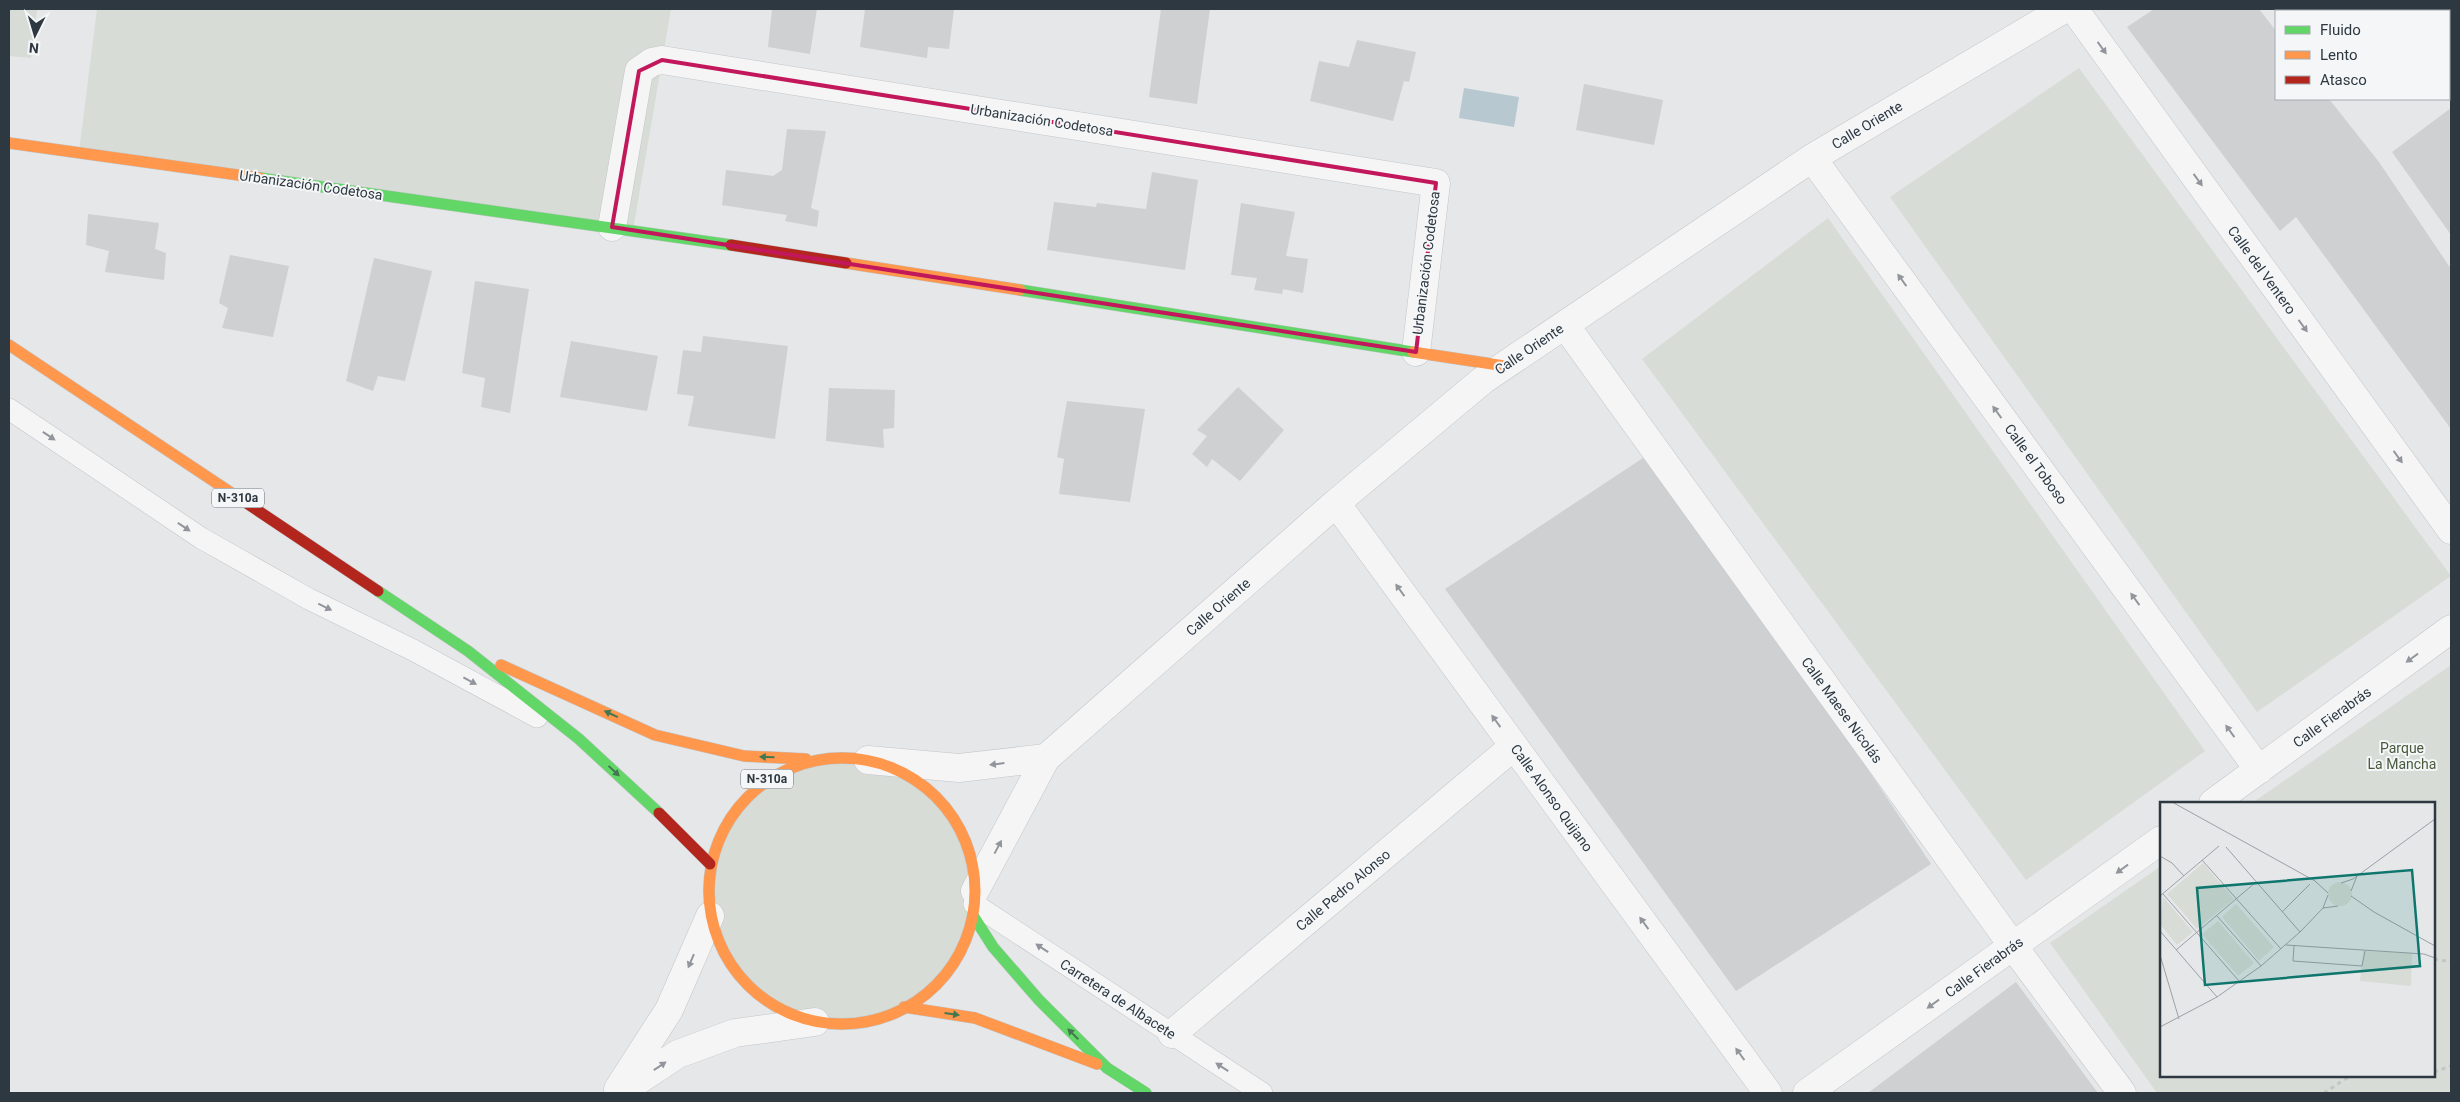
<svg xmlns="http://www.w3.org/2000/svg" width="2460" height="1102" font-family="Roboto,sans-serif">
	<rect width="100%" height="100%" fill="#e5e7e9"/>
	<path fill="#d7dcd6" d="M 9,9 L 37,9 L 31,58 L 9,56 Z
		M 97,9 L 671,9 L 633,230 L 79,152 Z
		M 2079,68 L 2451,576 L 2257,712 L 1890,197 Z
		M 1828,218 L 2205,751 L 2026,880 L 1642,359 Z
		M 2451,665 L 2451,1093 L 2157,1093 L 2050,943 L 2161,866 L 2161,1076 L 2434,1076 L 2434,803 L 2252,803 Z
		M710 891a132 132 0 1 1 264 0a132 132 0 1 1-264 0Z"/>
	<path fill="#b8c8d0" d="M 1464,88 L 1519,97 L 1514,127 L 1459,118 Z"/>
	<path fill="#ced0d1" d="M 772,9 L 817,9 L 810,54 L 768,47 Z
		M 865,9 L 954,9 L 949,49 L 928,47 L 927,58 L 860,47 Z
		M 1161,9 L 1210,9 L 1197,104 L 1149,97 Z
		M 2154,9 L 2259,9 L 2276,31 L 2276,99 L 2329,99 L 2379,162 L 2451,269 L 2451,429 L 2296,217 L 2280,231 L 2127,27 Z
		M 1357,40 L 1416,52 L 1409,82 L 1404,81 L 1393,121 L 1310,101 L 1319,61 L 1349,67 Z
		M 1584,84 L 1663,100 L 1654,145 L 1576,130 Z
		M 2451,108 L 2451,235 L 2392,152 Z
		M 787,129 L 826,131 L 811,208 L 819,211 L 817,227 L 785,221 L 787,215 L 722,205 L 726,170 L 773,176 L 782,170 Z
		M 1152,172 L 1198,180 L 1185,270 L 1047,250 L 1054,202 L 1096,207 L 1097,203 L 1146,209 Z
		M 1241,203 L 1295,212 L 1286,256 L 1308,259 L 1303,293 L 1283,289 L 1282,294 L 1254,290 L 1257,278 L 1231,275 Z
		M 88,214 L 159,223 L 155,249 L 166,253 L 164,280 L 105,272 L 109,251 L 86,245 Z
		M 230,255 L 289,266 L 273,337 L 222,328 L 228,308 L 219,303 Z
		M 374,258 L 432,271 L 405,381 L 378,376 L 373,391 L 346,381 Z
		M 475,281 L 529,289 L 510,413 L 481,407 L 485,378 L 462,373 Z
		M 703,336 L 788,346 L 775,439 L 688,426 L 694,396 L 677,394 L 683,350 L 701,352 Z
		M 571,341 L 658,356 L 647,411 L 560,397 Z
		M 1238,387 L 1284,430 L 1240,481 L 1212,459 L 1207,467 L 1192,454 L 1207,436 L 1197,430 Z
		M 829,388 L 895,390 L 894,428 L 883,429 L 884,448 L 826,441 Z
		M 1067,401 L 1145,409 L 1130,502 L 1059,494 L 1064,459 L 1057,457 Z
		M 1655,450 L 1931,864 L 1736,991 L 1445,589 Z
		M 2016,982 L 2098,1093 L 1868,1093 Z"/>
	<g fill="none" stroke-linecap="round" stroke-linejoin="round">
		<g stroke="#c3c5c7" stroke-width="22">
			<path id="lane" d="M 9,409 L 201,538 L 309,599 L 413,650 L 537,717
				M 974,904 L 1262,1093"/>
		</g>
		<g stroke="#c3c5c7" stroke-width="29">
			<path id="street" d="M 2074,9 L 2451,530
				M 1812,158 L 2259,770
				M 612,227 L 639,71 L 652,62 L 662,60 L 1436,183 L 1416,352
				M 1565,325 L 2013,946 L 2122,1093
				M 1336,503 L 1768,1093
				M 868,760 L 959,768 L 1046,758
				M 2213,803 L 2451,629
				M 975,891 L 1046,758 L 1336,503 L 1483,380 L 1812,158 L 2064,9
				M 1172,1034 L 1514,746
				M 618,1089 L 669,1010 L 710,916
				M 619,1093 L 678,1054 L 735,1033 L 815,1022
				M 1807,1093 L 2161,840"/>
		</g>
		<g stroke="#c3c5c7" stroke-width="12">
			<path id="fast" d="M 260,178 L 731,245
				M 1020,290 L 1413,352
				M 378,591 L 468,651 L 579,739 L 659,813
				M 974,917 L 993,947 L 1039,1000 L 1107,1068 L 1146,1093"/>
		</g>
		<g stroke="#c3c5c7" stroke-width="12">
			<path id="slow" d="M 9,143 L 260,178
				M 846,263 L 1020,290
				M 9,345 L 239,498
				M 1413,352 L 1505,366
				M 501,665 L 655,735 L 744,756 L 806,759
				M709 891a133 133 0 1 1 266 0a133 133 0 1 1-266 0Z
				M 904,1007 L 975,1018 L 1097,1064"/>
		</g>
		<g stroke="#c3c5c7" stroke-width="12">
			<path id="jam" d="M 731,245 L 846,263
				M 239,498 L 378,591
				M 659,813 L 710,864"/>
		</g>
		<path stroke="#c3c6c7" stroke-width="3" stroke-dasharray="4 4" stroke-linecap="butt" d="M 2434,959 L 2451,962
			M 2434,1072 L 2451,1066
			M 2324,1093 L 2350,1076"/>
		<use href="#lane" stroke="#f5f5f6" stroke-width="21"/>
		<use href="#street" stroke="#f5f5f6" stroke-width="28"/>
		<use href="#fast" stroke="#63d668" stroke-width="11"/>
		<use href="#slow" stroke="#ff974d" stroke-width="11"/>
		<use href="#jam" stroke="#b3261e" stroke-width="11"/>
	</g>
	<defs><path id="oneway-solid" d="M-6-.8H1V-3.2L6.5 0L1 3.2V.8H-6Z" transform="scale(1.25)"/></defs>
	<g fill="#92969c">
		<use href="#oneway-solid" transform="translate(2102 48) rotate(54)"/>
		<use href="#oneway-solid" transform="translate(2198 180) rotate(54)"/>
		<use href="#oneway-solid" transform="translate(1902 280) rotate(-126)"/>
		<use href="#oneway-solid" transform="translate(2303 326) rotate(54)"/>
		<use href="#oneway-solid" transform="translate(1997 412) rotate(-126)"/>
		<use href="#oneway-solid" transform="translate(49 436) rotate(34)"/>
		<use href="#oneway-solid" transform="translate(2398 457) rotate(54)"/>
		<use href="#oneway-solid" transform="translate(184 527) rotate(34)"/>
		<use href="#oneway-solid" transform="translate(1400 590) rotate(-126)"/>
		<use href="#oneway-solid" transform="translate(2135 599) rotate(-126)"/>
		<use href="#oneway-solid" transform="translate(325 607) rotate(26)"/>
		<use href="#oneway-solid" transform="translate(2412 658) rotate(144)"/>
		<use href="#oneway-solid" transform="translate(470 681) rotate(28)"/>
		<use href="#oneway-solid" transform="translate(1496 721) rotate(-126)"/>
		<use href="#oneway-solid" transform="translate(2230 731) rotate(-126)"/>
		<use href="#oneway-solid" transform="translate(997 764) rotate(173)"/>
		<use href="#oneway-solid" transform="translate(998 847) rotate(-62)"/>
		<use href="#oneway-solid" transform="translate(2122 869) rotate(144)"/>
		<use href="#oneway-solid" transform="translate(1644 923) rotate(-126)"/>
		<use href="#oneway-solid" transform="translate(1042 948) rotate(-147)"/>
		<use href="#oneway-solid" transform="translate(691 961) rotate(113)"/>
		<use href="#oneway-solid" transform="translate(1933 1004) rotate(144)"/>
		<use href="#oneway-solid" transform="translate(1740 1054) rotate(-126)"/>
		<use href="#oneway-solid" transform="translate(660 1066) rotate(-34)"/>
		<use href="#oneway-solid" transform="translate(1222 1067) rotate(-147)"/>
	</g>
	<g fill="#437751">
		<use href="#oneway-solid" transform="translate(611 714) rotate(-155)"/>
		<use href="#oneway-solid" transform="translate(767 757) rotate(-178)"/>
		<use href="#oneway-solid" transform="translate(614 771) rotate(43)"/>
		<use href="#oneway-solid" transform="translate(952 1014) rotate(8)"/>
		<use href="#oneway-solid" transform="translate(1073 1034) rotate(-135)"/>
	</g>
	<path fill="none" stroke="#c2185b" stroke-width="4" stroke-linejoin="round" d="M 662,60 L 1436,183 L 1416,352 L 612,227 L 639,71 Z"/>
	<g text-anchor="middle" stroke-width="4" stroke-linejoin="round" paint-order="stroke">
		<g fill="#f4f6f8" stroke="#697178" stroke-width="1">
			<rect x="212" y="488.5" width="52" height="19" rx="4"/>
			<rect x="741" y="769.5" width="52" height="19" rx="4"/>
		</g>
		<g font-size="12" font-weight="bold" fill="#2e3841">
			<text x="238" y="502">N-310a</text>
			<text x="767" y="783">N-310a</text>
		</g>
		<g font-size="14" fill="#2e3841" stroke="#f4f6f8">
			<text transform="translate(1042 120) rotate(9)" y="5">Urbanización Codetosa</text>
			<text transform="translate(1867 125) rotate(-31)" y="5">Calle Oriente</text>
			<text transform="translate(311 185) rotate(8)" y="5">Urbanización Codetosa</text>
			<text transform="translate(1426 263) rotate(-83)" y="5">Urbanización Codetosa</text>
			<text transform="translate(2262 270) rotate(54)" y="5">Calle del Ventero</text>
			<text transform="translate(1529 349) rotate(-34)" y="5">Calle Oriente</text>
			<text transform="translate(2036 464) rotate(54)" y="5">Calle el Toboso</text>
			<text transform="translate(1218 607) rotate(-41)" y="5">Calle Oriente</text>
			<text transform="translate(1842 710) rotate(54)" y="5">Calle Maese Nicolás</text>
			<text transform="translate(2332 717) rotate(-36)" y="5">Calle Fierabrás</text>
			<text transform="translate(1552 798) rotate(54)" y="5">Calle Alonso Quijano</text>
			<text transform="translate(1343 890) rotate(-40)" y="5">Calle Pedro Alonso</text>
			<text transform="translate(1984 967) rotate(-36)" y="5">Calle Fierabrás</text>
			<text transform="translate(1118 999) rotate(33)" y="5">Carretera de Albacete</text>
		</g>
		<g font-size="14" fill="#485b3c" stroke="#f4f6f8">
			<text x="2402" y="753">Parque<tspan x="2402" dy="16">La Mancha</tspan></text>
		</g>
	</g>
	<g transform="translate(2160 802)">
		<rect width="275" height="275" fill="#e5e7e9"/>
		<path d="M 43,61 L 74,97 L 37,127 L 7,92 ZM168 92a12 12 0 1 1 24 0a12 12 0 1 1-24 0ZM 3,95 L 33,130 L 17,143 L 0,122 ZM 76,102 L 114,145 L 99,159 L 62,115 ZM 58,119 L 94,161 L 78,174 L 42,132 ZM 203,149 L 252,151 L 251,184 L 200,179 Z" fill="#d7dcd6"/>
		<path fill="none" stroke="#9ca1a6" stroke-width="1" d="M 12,0 L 155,79 L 168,91M 66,45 L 140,130M 0,54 L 12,61 L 24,74M 42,58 L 121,147M 181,81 L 193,77 L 275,17M 191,89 L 197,74M 3,92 L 79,179M 0,94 L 59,44M 191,94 L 214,110 L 275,144M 163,106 L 178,104M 122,110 L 150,82M 57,114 L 101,164M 0,129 L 57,195M 126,143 L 264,152 L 275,156M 134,144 L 133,159 L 202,164 L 205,149M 16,148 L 96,80M 0,153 L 19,217M 0,225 L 57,195 L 101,164 L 140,130 L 163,106 L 168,93"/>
		<path fill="#0f766e" fill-opacity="0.15" stroke="#0f766e" stroke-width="2.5" d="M 252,68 L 260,164 L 45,183 L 37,86 Z"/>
		<rect width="275" height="275" fill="none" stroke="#2e3841" stroke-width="2.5"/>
	</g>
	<rect width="2460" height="1102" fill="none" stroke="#2e3841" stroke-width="20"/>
	<rect x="2275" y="10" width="175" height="90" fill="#f4f6f8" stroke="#a5aaaf"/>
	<rect x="2285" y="26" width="25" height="8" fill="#63d668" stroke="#a5aaaf"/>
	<text x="2320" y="35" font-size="15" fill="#2e3841">Fluido</text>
	<rect x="2285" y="51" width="25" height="8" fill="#ff974d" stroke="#a5aaaf"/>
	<text x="2320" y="60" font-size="15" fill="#2e3841">Lento</text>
	<rect x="2285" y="76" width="25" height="8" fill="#b3261e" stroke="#a5aaaf"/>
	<text x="2320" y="85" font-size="15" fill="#2e3841">Atasco</text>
	<g transform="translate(35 35) rotate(185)" stroke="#f4f6f8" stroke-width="4" paint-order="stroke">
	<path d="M0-4L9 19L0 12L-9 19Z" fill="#2e3841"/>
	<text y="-8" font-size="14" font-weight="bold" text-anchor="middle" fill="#2e3841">N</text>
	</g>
</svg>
